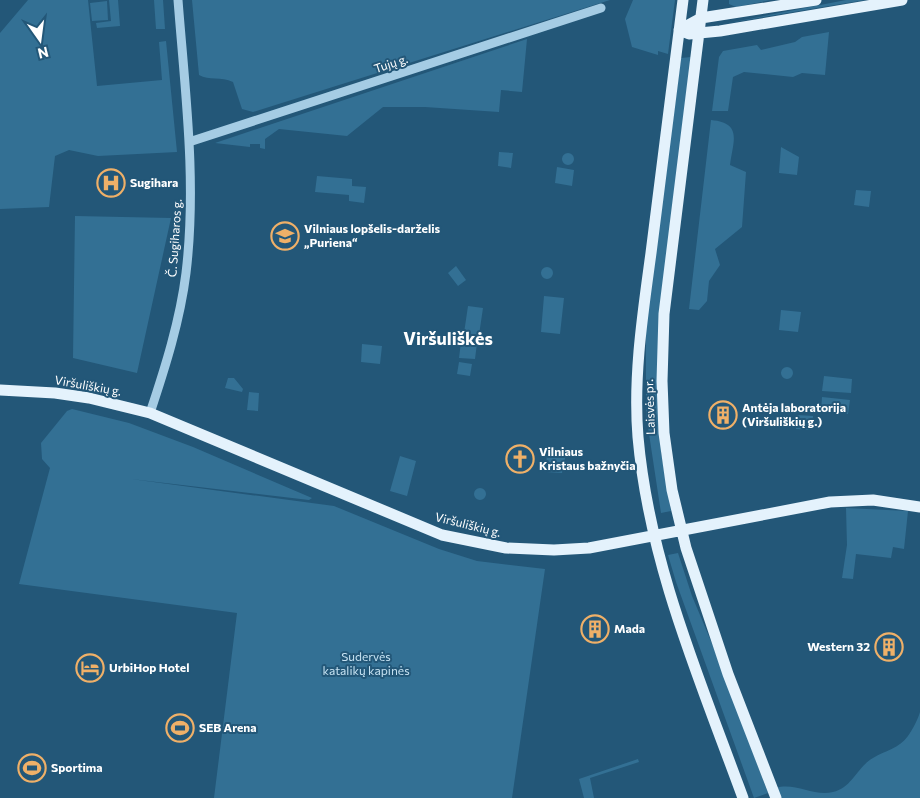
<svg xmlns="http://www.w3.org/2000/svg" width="920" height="798" font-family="Commissioner,sans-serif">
	<rect width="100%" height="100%" fill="#235778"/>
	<path fill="#337094" d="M 28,0 L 88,0 L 97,86 L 162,80 L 159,42 L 166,41 L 177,152 L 98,156 L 69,150 L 55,156 L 49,207 L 0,209 L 0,33 Z
		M 109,0 L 118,0 L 120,26 L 97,28 L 96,23 L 111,21 Z
		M 154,0 L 163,0 L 165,29 L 156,29 Z
		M 192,0 L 610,0 L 253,112 L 242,109 L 233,82 C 221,76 209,81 199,75 Z
		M 633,0 L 675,0 L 668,54 L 658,51 L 658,55 L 632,47 L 625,19 Z
		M 729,0 L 771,0 L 736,7 L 729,4 Z
		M 846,0 L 865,0 L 728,23 Z
		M 107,1 L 108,20 L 92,21 L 90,3 Z
		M 829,32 L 825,75 L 802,73 L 793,77 L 744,72 L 733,77 L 728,111 L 712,111 L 719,57 L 723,51 L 757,45 L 761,50 L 795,42 L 802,37 Z
		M 527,39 L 522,92 L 501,90 L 499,112 L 425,107 L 383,107 L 347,136 L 279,129 L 265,139 L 265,149 L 260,148 L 260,144 L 250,144 L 250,147 L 215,143 Z
		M 691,57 L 662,291 L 661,452 L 671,511 L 661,513 L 646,414 L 646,326 L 681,58 Z
		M 711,120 C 743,123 733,141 730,165 L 746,172 L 742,227 L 715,249 L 720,265 L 709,281 L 707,301 L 699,310 L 689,309 Z
		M 781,147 L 799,157 L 797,175 L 779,173 Z
		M 499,152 L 513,153 L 511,168 L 498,166 Z
		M562 159a6 6 0 1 1 12 0a6 6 0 1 1-12 0Z
		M 557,167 L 574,170 L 572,186 L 555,183 Z
		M 317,176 L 352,179 L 352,186 L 366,187 L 364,203 L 349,201 L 349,195 L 315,192 Z
		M 856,190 L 871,191 L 869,207 L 854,205 Z
		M 75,216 L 171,218 L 137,373 L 73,358 Z
		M 456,266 L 466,280 L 458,286 L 448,273 Z
		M541 273a6 6 0 1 1 12 0a6 6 0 1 1-12 0Z
		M 544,296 L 564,298 L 560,334 L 541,332 Z
		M 468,306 L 483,308 L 479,335 L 464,333 Z
		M 781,310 L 801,312 L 798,332 L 779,330 Z
		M 461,342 L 477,343 L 475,359 L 459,358 Z
		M 362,344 L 382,346 L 380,364 L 361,362 Z
		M 459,362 L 472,364 L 470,376 L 457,374 Z
		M781 373a6 6 0 1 1 12 0a6 6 0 1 1-12 0Z
		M 824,376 L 852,379 L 851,393 L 822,391 Z
		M 228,378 L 234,378 L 243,389 L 242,392 L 225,388 Z
		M 249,392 L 259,393 L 258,411 L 247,410 Z
		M 822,397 L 850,400 L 848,414 L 821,412 Z
		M 72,409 L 129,423 L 193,447 L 312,498 L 309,500 L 131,479 L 334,506 L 439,549 L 477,561 L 545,569 L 512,798 L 214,798 L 237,613 L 19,584 L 50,468 L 42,459 L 41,443 L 67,411 Z
		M 797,415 L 813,416 L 812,430 L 796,429 Z
		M 547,450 L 566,454 L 562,473 L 546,472 Z
		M 400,456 L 416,461 L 407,496 L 390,491 Z
		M474 494a6 6 0 1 1 12 0a6 6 0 1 1-12 0Z
		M 846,508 L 908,511 L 904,549 L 893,547 L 891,558 L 856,554 L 853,579 L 842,578 L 847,545 Z
		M 678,553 L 692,596 L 713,646 L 768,793 L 754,798 L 676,582 L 668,555 Z
		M 920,712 L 920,798 L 780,798 L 776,788 C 795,782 814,797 833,792 C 852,788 857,767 873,758 C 884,751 900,748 908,736 C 913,729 918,719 920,712 Z
		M 638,759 L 639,762 L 590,778 L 594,798 L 584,798 L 579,779 Z"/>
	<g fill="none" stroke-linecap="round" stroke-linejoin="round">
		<path stroke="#a5cce4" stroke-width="9" d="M 189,142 L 601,8
			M 150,413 C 165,368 180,321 186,273 C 197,182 185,91 178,0"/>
		<path stroke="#e4f2fc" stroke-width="11" d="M 683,0 C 672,84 661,168 651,253 C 643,312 633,376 638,437 C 649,563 700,680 743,798
			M 703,0 L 664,314 L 662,381 L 664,433 L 672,490 L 686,548 L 728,674 L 776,798
			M 679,30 L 689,34 L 720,31 L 902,0
			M 679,30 L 701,18 L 816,0
			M 0,390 L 55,393 L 89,398 L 150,413 L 442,535 L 506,548 L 554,550 L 589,548 L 830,502 L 873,500 L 920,507"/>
	</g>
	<defs>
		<g id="hospital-ring" transform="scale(1.4375)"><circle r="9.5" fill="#235778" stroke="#efb068" stroke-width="1.5"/><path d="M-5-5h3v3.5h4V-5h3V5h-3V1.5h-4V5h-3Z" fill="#efb068"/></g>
		<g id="school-ring" transform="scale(1.4375)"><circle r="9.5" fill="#235778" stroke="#efb068" stroke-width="1.5"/><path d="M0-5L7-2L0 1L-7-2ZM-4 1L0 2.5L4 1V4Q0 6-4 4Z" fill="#efb068"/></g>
		<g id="building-ring" transform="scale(1.4375)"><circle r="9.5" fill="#235778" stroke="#efb068" stroke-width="1.5"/><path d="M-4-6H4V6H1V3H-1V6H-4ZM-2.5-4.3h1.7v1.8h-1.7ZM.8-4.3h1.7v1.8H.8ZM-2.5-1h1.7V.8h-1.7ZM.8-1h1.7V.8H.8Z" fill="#efb068"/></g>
		<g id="church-ring" transform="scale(1.4375)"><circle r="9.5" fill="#235778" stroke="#efb068" stroke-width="1.5"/><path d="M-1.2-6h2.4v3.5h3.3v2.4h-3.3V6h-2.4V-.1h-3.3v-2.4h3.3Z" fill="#efb068"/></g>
		<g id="hotel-ring" transform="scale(1.4375)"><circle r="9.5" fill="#235778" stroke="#efb068" stroke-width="1.5"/><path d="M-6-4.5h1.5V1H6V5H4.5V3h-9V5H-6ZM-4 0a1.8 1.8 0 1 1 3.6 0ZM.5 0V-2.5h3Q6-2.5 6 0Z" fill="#efb068"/></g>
		<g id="stadium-ring" transform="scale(1.4375)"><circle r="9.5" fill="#235778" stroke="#efb068" stroke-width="1.5"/><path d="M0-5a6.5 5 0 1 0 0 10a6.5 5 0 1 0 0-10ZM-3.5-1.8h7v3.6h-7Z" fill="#efb068"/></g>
	</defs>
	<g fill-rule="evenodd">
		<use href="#hospital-ring" x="111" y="183"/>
		<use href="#school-ring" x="285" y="236"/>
		<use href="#building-ring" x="723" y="415"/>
		<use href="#church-ring" x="520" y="459"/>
		<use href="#building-ring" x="595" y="629"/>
		<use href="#building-ring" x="889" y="647"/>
		<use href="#hotel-ring" x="90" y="668"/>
		<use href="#stadium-ring" x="180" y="728"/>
		<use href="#stadium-ring" x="32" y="768"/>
	</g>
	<g text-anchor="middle" stroke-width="4" stroke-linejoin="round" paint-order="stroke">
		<g font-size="12" fill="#fff" stroke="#235778">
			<text transform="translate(391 64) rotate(-18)" y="4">Tujų g.</text>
			<text transform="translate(175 238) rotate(-86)" y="4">Č. Sugiharos g.</text>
			<text transform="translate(88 386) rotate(10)" y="4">Viršuliškių g.</text>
			<text transform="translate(650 407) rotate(-92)" y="4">Laisvės pr.</text>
			<text transform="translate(468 525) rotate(14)" y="4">Viršuliškių g.</text>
		</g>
		<g font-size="12" font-weight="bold" fill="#fff" stroke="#235778" text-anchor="start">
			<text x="130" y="187">Sugihara</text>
			<text x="304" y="233">Vilniaus lopšelis-darželis<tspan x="304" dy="14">„Puriena“</tspan></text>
			<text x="742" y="412">Antėja laboratorija<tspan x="742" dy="14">(Viršuliškių g.)</tspan></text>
			<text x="539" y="456">Vilniaus<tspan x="539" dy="14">Kristaus bažnyčia</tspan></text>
			<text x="614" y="633">Mada</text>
			<text x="870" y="651" text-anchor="end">Western 32</text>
			<text x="109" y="672">UrbiHop Hotel</text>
			<text x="199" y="732">SEB Arena</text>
			<text x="51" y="772">Sportima</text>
		</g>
		<g font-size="12" fill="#c7e3f3" stroke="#235778">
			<text x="366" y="661">Sudervės<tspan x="366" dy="14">katalikų kapinės</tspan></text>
		</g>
		<g font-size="18" font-weight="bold" fill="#fff" stroke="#235778">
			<text x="448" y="345">Viršuliškės</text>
		</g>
	</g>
	<g transform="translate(40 40) rotate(166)" stroke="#235778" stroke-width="4" paint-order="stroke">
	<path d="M0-4L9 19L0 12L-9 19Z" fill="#ffffff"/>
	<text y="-8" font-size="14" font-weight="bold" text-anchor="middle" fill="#ffffff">N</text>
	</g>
</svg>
